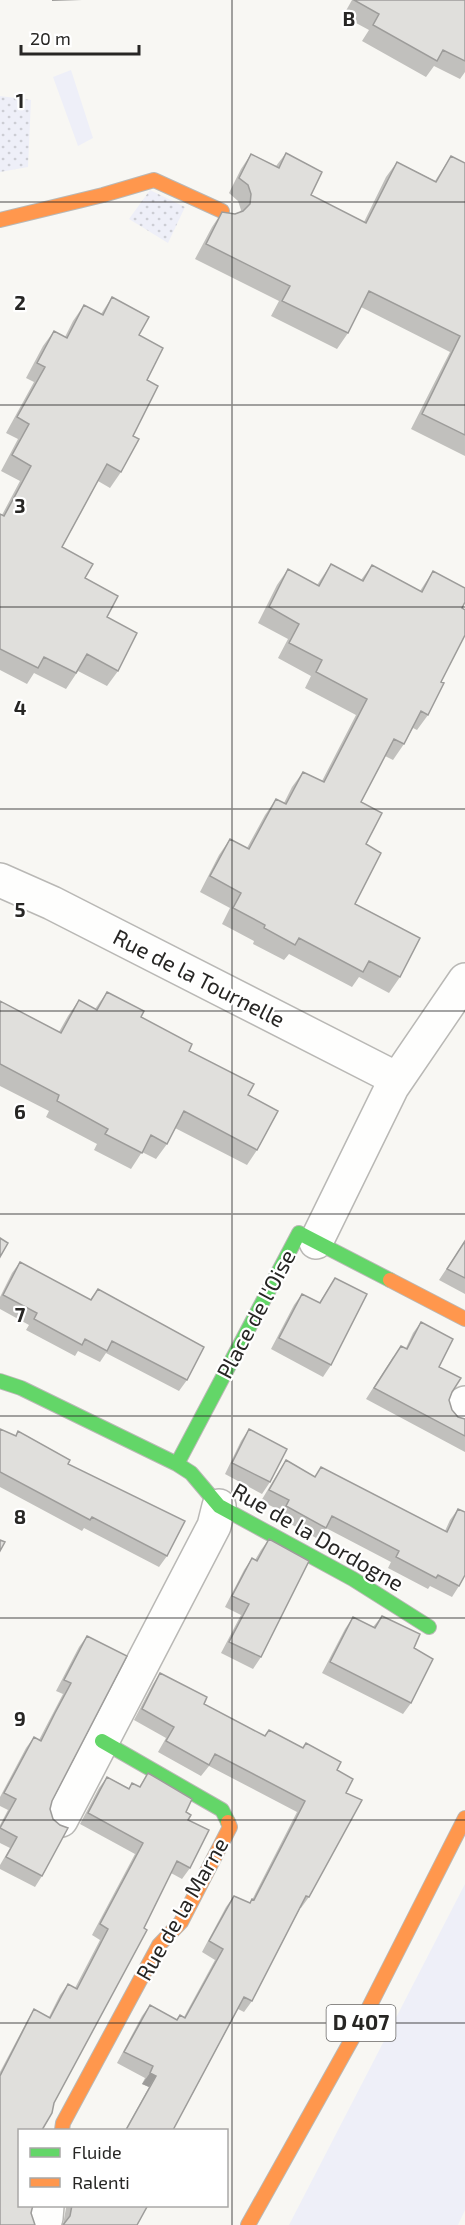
<svg xmlns="http://www.w3.org/2000/svg" width="465" height="2225" font-family="'Exo 2',sans-serif">
	<defs>
		<pattern id="park-dots" width="8" height="8" patternUnits="userSpaceOnUse" patternTransform="scale(1.5)"><rect width="8" height="8" fill="#eeeff8"/><path d="M2 2h.1M6 6h.1" fill="none" stroke="#cccdd4" stroke-width="1.8" stroke-linecap="round"/></pattern>
	</defs>
	<rect width="100%" height="100%" fill="#f8f7f3"/>
	<path fill="#eeeff8" d="M 71,70 L 93,138 L 78,146 L 53,77 Z
		M 465,1884 L 465,2210 L 458,2225 L 289,2225 Z"/>
	<path fill="url(#park-dots)" d="M 0,96 L 31,100 L 28,167 L 0,172 Z
		M 150,190 L 185,207 L 168,243 L 129,219 Z"/>
	<g fill="none" stroke-linecap="round" stroke-linejoin="round">
		<g stroke="#b9b8b5" stroke-width="36">
			<path id="street" d="M 0,880 L 52,903 L 397,1079
				M 316,1242 L 392,1087 L 465,980
				M 460,1412 L 465,1403
				M 61,1820 L 214,1526 L 219,1506
				M 42,2225 L 46,2218 L 47,2206"/>
		</g>
		<g stroke="#b9b8b5" stroke-width="16">
			<path id="fast" d="M 0,1381 L 21,1388 L 177,1464 L 191,1473 L 219,1506 L 353,1579 L 429,1627
				M 177,1464 L 299,1233 L 390,1280
				M 102,1741 L 222,1810 L 228,1822"/>
		</g>
		<g stroke="#b9b8b5" stroke-width="16">
			<path id="slow" d="M 0,220 L 103,195 L 154,180 L 222,211
				M 390,1280 L 465,1319
				M 62,2130 L 63,2123 L 159,1945 L 181,1922 L 230,1827 L 228,1822
				M 248,2225 L 361,2023 L 465,1818"/>
		</g>
		<use href="#street" stroke="#fefefd" stroke-width="33"/>
		<use href="#fast" stroke="#63d668" stroke-width="14"/>
		<use href="#slow" stroke="#ff974d" stroke-width="14"/>
	</g>
	<path fill="#c1c0bd" d="M 352,0 L 465,0 L 465,72 L 460,79 L 434,66 L 426,77 L 362,41 L 369,30 L 343,16 Z
		M 286,153 L 311,195 L 364,222 L 386,177 L 397,162 L 435,181 L 451,156 L 465,163 L 465,456 L 411,429 L 450,352 L 361,307 L 348,333 L 337,349 L 271,316 L 279,301 L 195,259 L 212,227 L 222,212 L 235,214 L 240,212 L 241,210 L 238,201 L 229,193 L 241,169 L 251,154 L 276,166 Z
		M 112,297 L 139,335 L 147,380 L 133,436 L 121,472 L 110,488 L 98,481 L 62,547 L 85,578 L 107,617 L 118,671 L 107,686 L 78,671 L 66,689 L 34,673 L 27,684 L 0,670 L 0,514 L 2,515 L 20,481 L 1,471 L 18,439 L 6,433 L 34,382 L 26,378 L 43,346 L 54,331 L 65,337 L 73,321 L 84,305 L 101,314 Z
		M 331,564 L 361,580 L 372,565 L 420,591 L 433,571 L 462,608 L 441,682 L 428,715 L 417,730 L 413,728 L 404,744 L 393,760 L 385,756 L 361,802 L 366,844 L 355,904 L 400,977 L 389,993 L 359,977 L 352,987 L 289,954 L 284,960 L 253,944 L 254,941 L 222,924 L 230,908 L 200,892 L 219,855 L 230,839 L 247,848 L 265,815 L 276,799 L 284,803 L 292,787 L 303,772 L 322,781 L 356,715 L 305,688 L 311,676 L 278,658 L 288,639 L 258,623 L 277,585 L 288,569 L 317,585 Z
		M 107,992 L 141,1017 L 189,1051 L 248,1095 L 257,1150 L 247,1165 L 175,1128 L 167,1144 L 156,1159 L 142,1152 L 131,1169 L 94,1150 L 97,1144 L 46,1117 L 49,1111 L 0,1086 L 0,1001 L 59,1032 L 68,1016 L 79,1000 L 95,1009 Z
		M 465,1241 L 465,1294 L 439,1280 Z
		M 20,1262 L 90,1300 L 98,1289 L 187,1380 L 179,1391 L 106,1353 L 100,1362 L 78,1351 L 75,1356 L 26,1330 L 29,1325 L 0,1309 L 0,1297 L 12,1273 Z
		M 335,1278 L 331,1365 L 323,1377 L 271,1349 L 294,1305 L 302,1294 L 319,1303 Z
		M 421,1322 L 439,1367 L 452,1392 L 449,1400 L 452,1410 L 458,1417 L 465,1419 L 465,1452 L 366,1399 L 393,1357 L 406,1348 L 413,1333 Z
		M 0,1429 L 15,1436 L 18,1431 L 68,1464 L 167,1556 L 159,1567 L 84,1528 L 82,1531 L 0,1487 Z
		M 249,1429 L 270,1482 L 262,1494 L 225,1474 L 241,1441 Z
		M 286,1460 L 315,1477 L 445,1531 L 450,1520 L 458,1509 L 459,1586 L 452,1597 L 430,1586 L 428,1589 L 388,1568 L 391,1562 L 326,1528 L 318,1539 L 278,1517 L 281,1511 L 261,1501 L 279,1471 Z
		M 269,1539 L 261,1657 L 253,1669 L 221,1653 L 241,1615 L 225,1607 L 244,1570 L 252,1558 L 255,1560 L 261,1550 Z
		M 382,1616 L 414,1648 L 411,1703 L 403,1714 L 322,1673 L 345,1629 L 353,1617 L 373,1627 Z
		M 87,1636 L 50,1809 L 42,1876 L 35,1887 L 0,1869 L 0,1865 L 10,1848 L 0,1843 L 0,1825 L 8,1810 L 0,1806 L 0,1797 L 26,1748 L 34,1737 L 39,1740 L 63,1694 L 56,1691 L 79,1647 Z
		M 160,1673 L 204,1704 L 264,1736 L 269,1730 L 303,1748 L 306,1743 L 337,1770 L 346,1793 L 309,1897 L 301,1908 L 300,1908 L 252,2001 L 244,2012 L 238,2009 L 173,2130 L 125,2130 L 149,2087 L 142,2084 L 145,2078 L 117,2063 L 142,2016 L 150,2005 L 177,2020 L 180,2015 L 184,2017 L 215,1960 L 202,1952 L 226,1907 L 234,1896 L 249,1903 L 252,1900 L 297,1812 L 209,1766 L 201,1776 L 158,1752 L 166,1738 L 134,1720 L 153,1684 Z
		M 148,1773 L 186,1812 L 188,1820 L 190,1868 L 182,1879 L 171,1873 L 20,2130 L 31,2213 L 34,2224 L 0,2225 L 0,2072 L 27,2021 L 34,2009 L 49,2017 L 60,1995 L 68,1984 L 75,1988 L 100,1940 L 92,1935 L 135,1854 L 80,1824 L 99,1788 L 107,1777 L 129,1788 L 132,1783 L 139,1787 Z
		M 65,2205 L 148,2205 L 63,2225 L 66,2208 Z"/>
	<path fill="#9d9c9a" d="M 52,0 L 82,0 L 52,1 Z
		M 150,2073 L 156,2076 L 149,2087 L 142,2084 Z"/>
	<path fill="#e0dfdc" stroke="#9d9c9a" stroke-width="1.5" d="M 354,0 L 465,0 L 465,61 L 443,50 L 437,61 L 373,25 L 379,14 Z
		M 286,153 L 322,172 L 311,195 L 366,223 L 397,162 L 436,182 L 451,156 L 465,163 L 465,435 L 422,414 L 460,336 L 369,291 L 348,333 L 282,301 L 290,286 L 206,244 L 222,212 L 235,214 L 243,211 L 250,204 L 251,194 L 248,185 L 239,178 L 251,154 L 279,168 Z
		M 112,297 L 149,317 L 139,335 L 163,348 L 147,380 L 158,386 L 133,436 L 139,439 L 121,472 L 107,464 L 62,547 L 93,564 L 85,578 L 118,596 L 107,617 L 137,633 L 118,671 L 87,654 L 76,673 L 44,657 L 38,668 L 0,649 L 0,514 L 4,516 L 31,466 L 12,455 L 29,424 L 17,417 L 45,367 L 37,363 L 54,331 L 67,338 L 84,305 L 103,315 Z
		M 331,564 L 363,581 L 372,565 L 422,592 L 433,571 L 465,588 L 465,602 L 462,608 L 465,610 L 465,635 L 441,682 L 444,683 L 428,715 L 421,711 L 404,744 L 394,739 L 361,802 L 382,813 L 366,844 L 381,853 L 355,904 L 420,938 L 400,977 L 369,961 L 363,972 L 299,938 L 295,945 L 264,928 L 265,925 L 233,908 L 241,893 L 210,876 L 230,839 L 249,849 L 276,799 L 286,804 L 303,772 L 324,782 L 367,699 L 316,672 L 322,660 L 289,643 L 299,624 L 269,607 L 288,569 L 319,586 Z
		M 107,992 L 144,1011 L 141,1017 L 192,1044 L 189,1051 L 254,1084 L 248,1095 L 278,1111 L 257,1150 L 184,1111 L 167,1144 L 151,1135 L 142,1153 L 105,1134 L 108,1129 L 57,1101 L 59,1095 L 0,1064 L 0,1001 L 61,1033 L 79,1000 L 97,1010 Z
		M 0,1238 L 8,1243 L 0,1257 Z
		M 465,1241 L 465,1278 L 447,1269 Z
		M 20,1262 L 91,1300 L 98,1289 L 204,1347 L 187,1380 L 112,1341 L 107,1351 L 85,1339 L 82,1345 L 34,1319 L 37,1313 L 3,1295 Z
		M 335,1278 L 367,1294 L 331,1365 L 279,1338 L 302,1294 L 320,1303 Z
		M 421,1322 L 453,1339 L 439,1367 L 461,1378 L 452,1392 L 449,1400 L 452,1410 L 458,1417 L 465,1419 L 465,1436 L 374,1388 L 401,1346 L 407,1349 Z
		M 0,1429 L 16,1436 L 18,1431 L 70,1460 L 68,1464 L 185,1521 L 167,1556 L 92,1517 L 90,1520 L 0,1472 Z
		M 249,1429 L 287,1449 L 270,1482 L 232,1463 Z
		M 286,1460 L 315,1477 L 321,1467 L 447,1532 L 458,1509 L 465,1512 L 465,1575 L 459,1586 L 438,1575 L 436,1578 L 396,1557 L 399,1551 L 332,1516 L 326,1528 L 286,1506 L 289,1500 L 269,1490 Z
		M 269,1539 L 309,1561 L 261,1657 L 229,1642 L 249,1604 L 232,1596 L 252,1558 L 257,1561 Z
		M 0,1540 L 5,1542 L 0,1551 Z
		M 382,1616 L 420,1634 L 414,1648 L 433,1659 L 411,1703 L 330,1662 L 353,1617 L 375,1628 Z
		M 87,1636 L 127,1656 L 52,1801 L 50,1809 L 53,1819 L 60,1825 L 68,1828 L 42,1876 L 6,1857 L 17,1837 L 0,1828 L 16,1799 L 4,1793 L 34,1737 L 41,1741 L 55,1713 L 71,1683 L 64,1680 Z
		M 160,1673 L 207,1697 L 204,1704 L 265,1736 L 269,1730 L 303,1748 L 306,1743 L 341,1762 L 337,1770 L 353,1779 L 346,1793 L 362,1800 L 309,1897 L 306,1896 L 252,2001 L 244,1997 L 173,2130 L 126,2130 L 156,2076 L 150,2073 L 153,2066 L 124,2052 L 150,2005 L 177,2020 L 180,2015 L 185,2018 L 223,1949 L 209,1941 L 234,1896 L 250,1903 L 252,1899 L 254,1900 L 305,1801 L 215,1754 L 209,1765 L 166,1741 L 174,1727 L 142,1709 Z
		M 148,1773 L 192,1799 L 186,1812 L 191,1815 L 188,1820 L 209,1830 L 190,1868 L 177,1861 L 144,1928 L 147,1930 L 54,2103 L 52,2113 L 42,2130 L 20,2130 L 20,2205 L 33,2205 L 31,2213 L 35,2225 L 0,2225 L 0,2076 L 34,2009 L 50,2018 L 68,1984 L 77,1989 L 108,1929 L 100,1924 L 143,1843 L 88,1813 L 107,1777 L 129,1789 L 132,1783 L 140,1787 Z
		M 72,2205 L 148,2205 L 137,2225 L 63,2225 L 70,2216 Z"/>
	<path fill="none" stroke="#272624" stroke-width="1.5" stroke-opacity="0.55" d="M 232,0 L 232,2225M 0,202 L 465,202M 0,405 L 465,405M 0,607 L 465,607M 0,809 L 465,809M 0,1011 L 465,1011M 0,1214 L 465,1214M 0,1416 L 465,1416M 0,1618 L 465,1618M 0,1820 L 465,1820M 0,2023 L 465,2023"/>
	<g text-anchor="middle" stroke-width="4.5" stroke-linejoin="round" paint-order="stroke">
		<rect fill="#fff" stroke="#686766" stroke-width="1.5" x="326.5" y="2005" width="69" height="36" rx="4.5"/>
		<g font-size="21" font-weight="bold" fill="#272624">
			<text x="361" y="2030">D 407</text>
		</g>
		<g font-size="22" fill="#272624" stroke="#fff">
			<text transform="translate(199 978) rotate(27)" y="8">Rue de la Tournelle</text>
			<text transform="translate(256 1314) rotate(-62)" y="8">Place de l'Oise</text>
			<text transform="translate(318 1537) rotate(30)" y="8">Rue de la Dordogne</text>
			<text transform="translate(182 1909) rotate(-60)" y="8">Rue de la Marne</text>
		</g>
	</g>
	<g font-size="20" text-anchor="middle" font-weight="bold" fill="#272624" stroke="#fff" stroke-width="4.5" stroke-linejoin="round" paint-order="stroke">
		<text x="349" y="26">B</text>
		<text x="20" y="108">1</text>
		<text x="20" y="310">2</text>
		<text x="20" y="513">3</text>
		<text x="20" y="715">4</text>
		<text x="20" y="917">5</text>
		<text x="20" y="1119">6</text>
		<text x="20" y="1322">7</text>
		<text x="20" y="1524">8</text>
		<text x="20" y="1726">9</text>
	</g>
	<rect x="18" y="2129" width="210" height="78" fill="#ffffff" stroke="#a9a8a7" stroke-width="1.5"/>
	<rect x="30" y="2148" width="30" height="9" fill="#63d668" stroke="#a9a8a7" stroke-width="1.5"/>
	<text x="72" y="2159" font-size="18" fill="#272624">Fluide</text>
	<rect x="30" y="2178" width="30" height="9" fill="#ff974d" stroke="#a9a8a7" stroke-width="1.5"/>
	<text x="72" y="2189" font-size="18" fill="#272624">Ralenti</text>
	<path d="M21 45v9h118v-9" fill="none" stroke="#272624" stroke-width="3"/>
	<text x="30" y="45" font-size="18" fill="#272624" stroke="#ffffff" stroke-width="4.5" paint-order="stroke">20 m</text>
</svg>
